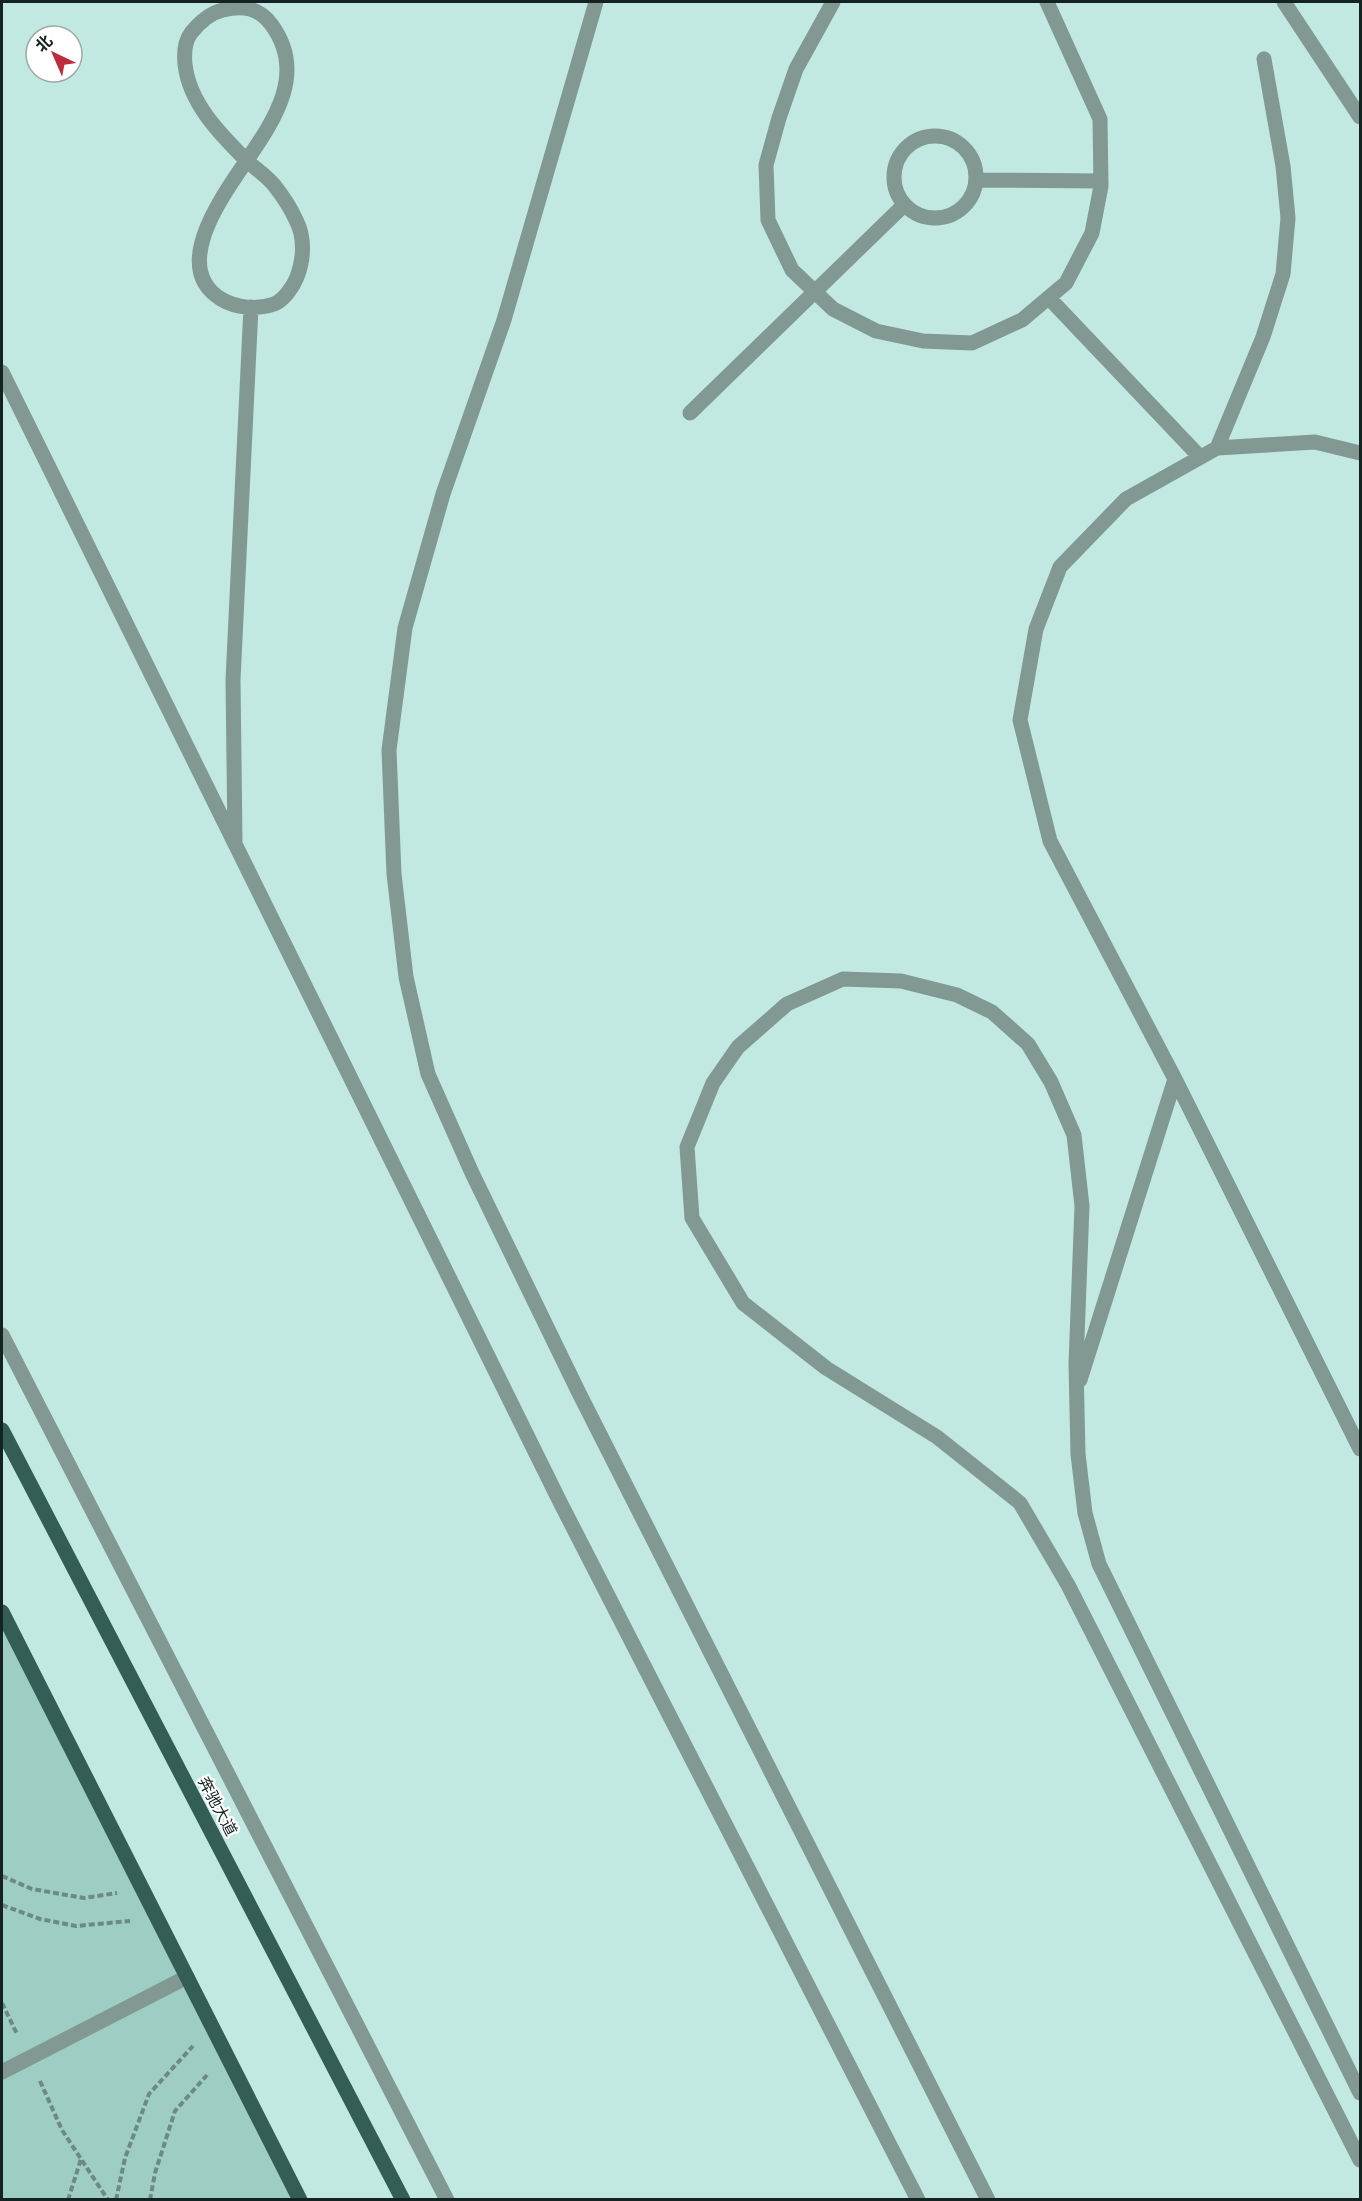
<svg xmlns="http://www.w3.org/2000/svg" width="1362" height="2201" font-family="Ubuntu,'Noto Sans SC',sans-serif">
	<rect width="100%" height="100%" fill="#c1e9e1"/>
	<path fill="#9dcdc3" d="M 2,1612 L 300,2199 L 2,2199 Z"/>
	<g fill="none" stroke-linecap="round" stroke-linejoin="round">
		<path stroke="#6d8984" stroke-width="4" stroke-dasharray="6 3" stroke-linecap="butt" d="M 2,1876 L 32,1889 L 84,1898 L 117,1893
			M 2,1905 L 40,1919 L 76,1926 L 130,1921
			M 2,2003 L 17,2034
			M 40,2081 L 62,2130 L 108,2200
			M 68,2200 L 81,2159
			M 116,2200 L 125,2158 L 149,2094 L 193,2046
			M 150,2200 L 155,2173 L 175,2111 L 207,2075"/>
		<path stroke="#829893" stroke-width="15" d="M 596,2 L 504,320 L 443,494 L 405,628 L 389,750 L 394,874 L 406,977 L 428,1074 L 472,1173 L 579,1393 L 988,2200
			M 833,2 L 796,69 L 779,118 L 766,165 L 768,220 L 792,270 L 833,309 L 876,331 L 923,341 L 972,343 L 1022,320 L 1066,283 L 1092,233 L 1101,186 L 1100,119 L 1047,2
			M 1284,2 L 1360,117
			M894 177a41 41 0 1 1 82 0a41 41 0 1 1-82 0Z
			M 247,160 C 224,194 169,267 221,299 C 236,308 257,310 274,304 C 284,300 293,287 297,277 C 304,259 305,237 296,220 C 291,209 282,195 274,185 C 267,176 256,169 247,161 C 220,134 189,103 185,64 C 184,54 185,41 191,33 C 199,23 210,13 223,10 C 243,5 259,8 271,24 C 307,72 275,119 247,160
			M 976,180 L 1101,181
			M 1049,298 L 1200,457
			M 2,372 L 560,1502 L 918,2200
			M 690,413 L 904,205
			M 1217,448 L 1263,337 L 1283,274 L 1288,218 L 1283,166 L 1264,59
			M 1360,453 L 1315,442 L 1217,448 L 1126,499 L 1060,567 L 1036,629 L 1020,720 L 1050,841 L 1175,1079 L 1360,1449
			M 235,841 L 233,680 L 251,307
			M 1080,1380 L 1175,1079
			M 2,2072 L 187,1977
			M 1360,2093 L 1099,1564 L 1085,1513 L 1078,1454 L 1076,1364 L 1082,1206 L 1074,1135 L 1051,1082 L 1028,1044 L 992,1012 L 957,995 L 901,981 L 843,979 L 787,1004 L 738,1047 L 713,1083 L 687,1147 L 692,1218 L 743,1303 L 826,1368 L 937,1437 L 1020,1503 L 1068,1585 L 1360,2160"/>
		<path stroke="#829893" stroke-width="15" d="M 2,1335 L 447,2200"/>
		<path stroke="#345d56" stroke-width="15" d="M 2,1430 L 403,2200
			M 2,1612 L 300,2200"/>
	</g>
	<g text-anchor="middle" stroke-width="4.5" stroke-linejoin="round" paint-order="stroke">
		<g font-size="16" fill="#142321" stroke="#fff">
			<text transform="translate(218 1806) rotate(62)" y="6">奔驰大道</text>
		</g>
	</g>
	<rect width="1362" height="2201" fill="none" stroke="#142321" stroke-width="6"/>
	<g transform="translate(54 54) rotate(316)"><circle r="28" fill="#ffffff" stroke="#a1a7a6" stroke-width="1.5"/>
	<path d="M0-4.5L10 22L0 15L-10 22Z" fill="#bd2c3c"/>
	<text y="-9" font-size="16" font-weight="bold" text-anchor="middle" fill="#142321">北</text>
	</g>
</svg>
